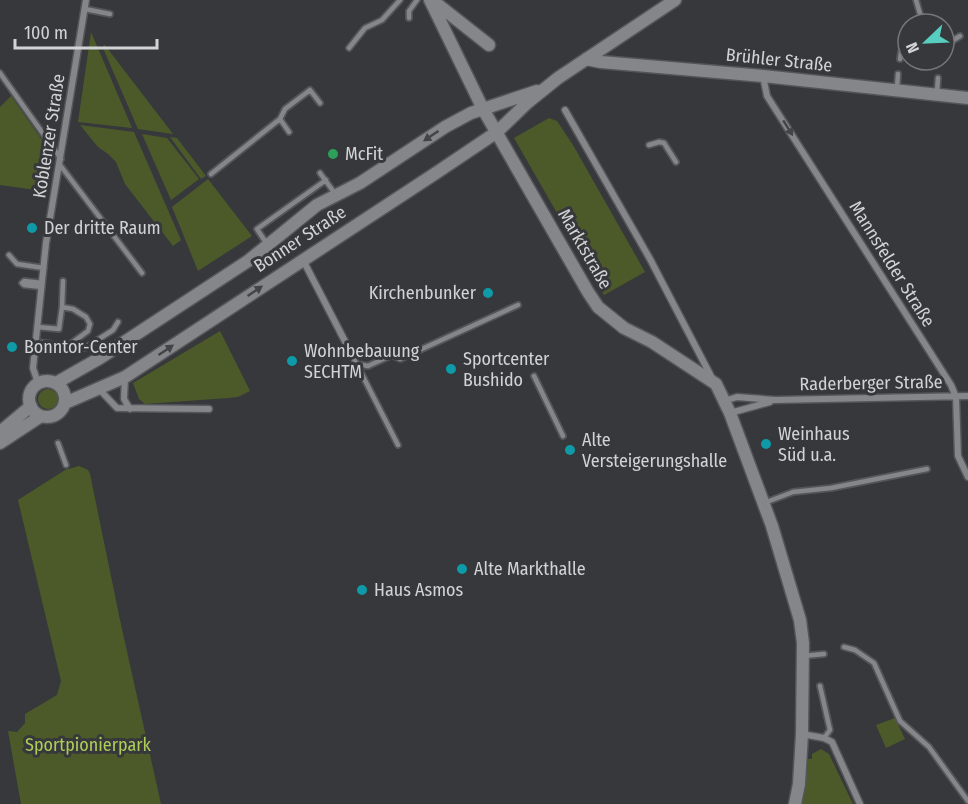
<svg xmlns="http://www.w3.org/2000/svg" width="968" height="804" font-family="'Fira Sans Condensed',sans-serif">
	<rect width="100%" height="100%" fill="#36383b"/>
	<path fill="#4c5a2a" d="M 91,32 L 132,128 L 78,122 Z
		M 104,44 L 173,134 L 138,129 L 103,48 Z
		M 11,96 L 42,140 L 43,149 L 50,150 L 43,191 L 0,185 L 0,107 Z
		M 549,118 L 557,121 L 573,145 L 645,272 L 604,295 L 514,138 Z
		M 80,125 L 134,132 L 181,240 L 173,246 L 125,184 L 116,162 L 108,154 L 98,147 Z
		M 142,134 L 167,138 L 199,179 L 171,200 Z
		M 170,137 L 177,138 L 206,176 L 201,179 Z
		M 208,179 L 252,236 L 198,271 L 172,207 Z
		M 220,331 L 250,391 L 238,397 L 228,398 L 145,404 L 139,399 L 133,383 Z
		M38 399a10 10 0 1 1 20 0a10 10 0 1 1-20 0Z
		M 79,466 L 88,470 L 90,474 L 120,620 L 161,804 L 21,804 L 8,731 L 17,732 L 25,723 L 25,714 L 57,695 L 61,681 L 18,500 L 65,470 Z
		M 895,718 L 905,739 L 886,748 L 876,725 Z
		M 821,749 L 829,754 L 853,804 L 802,804 L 808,759 L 812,759 L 812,754 Z"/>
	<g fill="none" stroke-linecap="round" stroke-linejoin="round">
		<g stroke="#535558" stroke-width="8">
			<path id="lane" d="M 916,0 L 923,24
				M 85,9 L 110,14
				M 409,18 L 409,11 L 417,0
				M 944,46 L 960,36
				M 349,48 L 365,28 L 382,20 L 400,0
				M 900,59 L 901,52 L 908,47
				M 939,61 L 939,60
				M 0,73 L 61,159
				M 897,88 L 898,74
				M 937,92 L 938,78
				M 280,119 L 285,109 L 310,90 L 320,103
				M 649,145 L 659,142 L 664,143 L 676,162
				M 60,165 L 142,273
				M 320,173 L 336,195
				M 211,174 L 280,119 L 289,132
				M 267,244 L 257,229 L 326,180
				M 9,255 L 17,264 L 44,268
				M 22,283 L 24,285 L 42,287
				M 22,283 L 24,281 L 42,283
				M 62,307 L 63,281
				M 38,327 L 59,329 L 62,307 L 73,309 L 86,317 L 90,324 L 88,331 L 69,345
				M 36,342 L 85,348 L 113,330 L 118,322
				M 350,351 L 398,445
				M 357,364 L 368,366 L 392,355 L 400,359 L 518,305
				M 534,376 L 563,436
				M 58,443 L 66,465
				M 764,503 L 793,492 L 831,488 L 927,469
				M 844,647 L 855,650 L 874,663 L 900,721 L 929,747 L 968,801
				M 803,656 L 824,654
				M 820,686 L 830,730 L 824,738"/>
		</g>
		<g stroke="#535558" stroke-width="9">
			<path id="street" d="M 763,76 L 767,96 L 951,385 L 956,397 L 958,456 L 968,477
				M 565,110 L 650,259 L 712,378
				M 303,260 L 350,351
				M 125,378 L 124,399 L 130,409
				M 38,383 L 33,368 L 46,243 L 86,0
				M 99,389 L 117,408 L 209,409
				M 724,401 L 737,397 L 775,400 L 968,396
				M 730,413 L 770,402
				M 802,734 L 824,738 L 832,742 L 860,804"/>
		</g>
		<g stroke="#535558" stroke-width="15">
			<path id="secondary" d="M 430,0 L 483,109 L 588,292 L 598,307 L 624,328 L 652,342 L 716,384 L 730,413 L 772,526 L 800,620 L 803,643 L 802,734 L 799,784 L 795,804
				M 432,0 L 489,45
				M 586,59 L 601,62 L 763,76 L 968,98
				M29 399a18 18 0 1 1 36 0a18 18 0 1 1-36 0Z
				M 56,383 L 100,358 L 248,261 L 317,205 L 360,183 L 445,127 L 471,113 L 537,91
				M 65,403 L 125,377 L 436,173 L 497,132 L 527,103 L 558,78 L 675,0
				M 0,432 L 31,406
				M 0,443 L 41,416"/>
		</g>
		<use href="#lane" stroke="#84868a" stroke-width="4.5"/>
		<use href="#street" stroke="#84868a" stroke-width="6"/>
		<use href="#secondary" stroke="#84868a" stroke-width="12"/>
	</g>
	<defs><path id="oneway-solid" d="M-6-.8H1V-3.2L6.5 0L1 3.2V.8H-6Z" transform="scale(1.5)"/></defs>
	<g fill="#424447">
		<use href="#oneway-solid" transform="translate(788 128) rotate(58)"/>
		<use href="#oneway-solid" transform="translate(431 136) rotate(146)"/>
		<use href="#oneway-solid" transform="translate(255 291) rotate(-34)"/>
		<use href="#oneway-solid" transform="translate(166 350) rotate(-34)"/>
	</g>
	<circle fill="#2e9e5b" stroke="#36383b" stroke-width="2" cx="333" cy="154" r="6"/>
	<g fill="#0f9aa8" stroke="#36383b" stroke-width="2">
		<circle cx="32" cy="228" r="6"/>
		<circle cx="488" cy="293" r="6"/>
		<circle cx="12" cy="347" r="6"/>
		<circle cx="292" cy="361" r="6"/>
		<circle cx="451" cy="369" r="6"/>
		<circle cx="766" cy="444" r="6"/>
		<circle cx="570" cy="450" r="6"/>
		<circle cx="462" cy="569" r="6"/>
		<circle cx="362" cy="590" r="6"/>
	</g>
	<g text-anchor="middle" stroke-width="6" stroke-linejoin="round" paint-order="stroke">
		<g font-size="18" fill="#d2d3d5" stroke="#36383b">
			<text transform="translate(779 60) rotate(6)" y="6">Brühler Straße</text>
			<text transform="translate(49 136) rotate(-81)" y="6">Koblenzer Straße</text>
			<text transform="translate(300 239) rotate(-33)" y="6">Bonner Straße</text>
			<text transform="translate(585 249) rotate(60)" y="6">Marktstraße</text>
			<text transform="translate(892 264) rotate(58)" y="6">Mannsfelder Straße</text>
			<text transform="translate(871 383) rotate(-1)" y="6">Raderberger Straße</text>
		</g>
		<g font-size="18" fill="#d2d3d5" stroke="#36383b" text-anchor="start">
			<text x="345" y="160">McFit</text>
			<text x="44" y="234">Der dritte Raum</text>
			<text x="476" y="299" text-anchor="end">Kirchenbunker</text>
			<text x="24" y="353">Bonntor-Center</text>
			<text x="304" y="357">Wohnbebauung<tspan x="304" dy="21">SECHTM</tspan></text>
			<text x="463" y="365">Sportcenter<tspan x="463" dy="21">Bushido</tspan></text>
			<text x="778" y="440">Weinhaus<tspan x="778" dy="21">Süd u.a.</tspan></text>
			<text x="582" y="446">Alte<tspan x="582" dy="21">Versteigerungshalle</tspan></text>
			<text x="474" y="575">Alte Markthalle</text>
			<text x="374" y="596">Haus Asmos</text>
		</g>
		<g font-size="18" fill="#aecd58" stroke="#36383b">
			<text x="88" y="751">Sportpionierpark</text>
		</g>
	</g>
	<g transform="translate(926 42) rotate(247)"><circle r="28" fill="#36383b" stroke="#747679" stroke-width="1.5"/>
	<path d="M0-4.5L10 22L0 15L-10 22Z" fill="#58cec0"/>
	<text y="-9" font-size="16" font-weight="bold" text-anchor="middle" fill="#d2d3d5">N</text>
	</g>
	<path d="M15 39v9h142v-9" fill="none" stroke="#d2d3d5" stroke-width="3"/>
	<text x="24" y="39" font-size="18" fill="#d2d3d5" stroke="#36383b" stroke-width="4.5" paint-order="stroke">100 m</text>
</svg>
